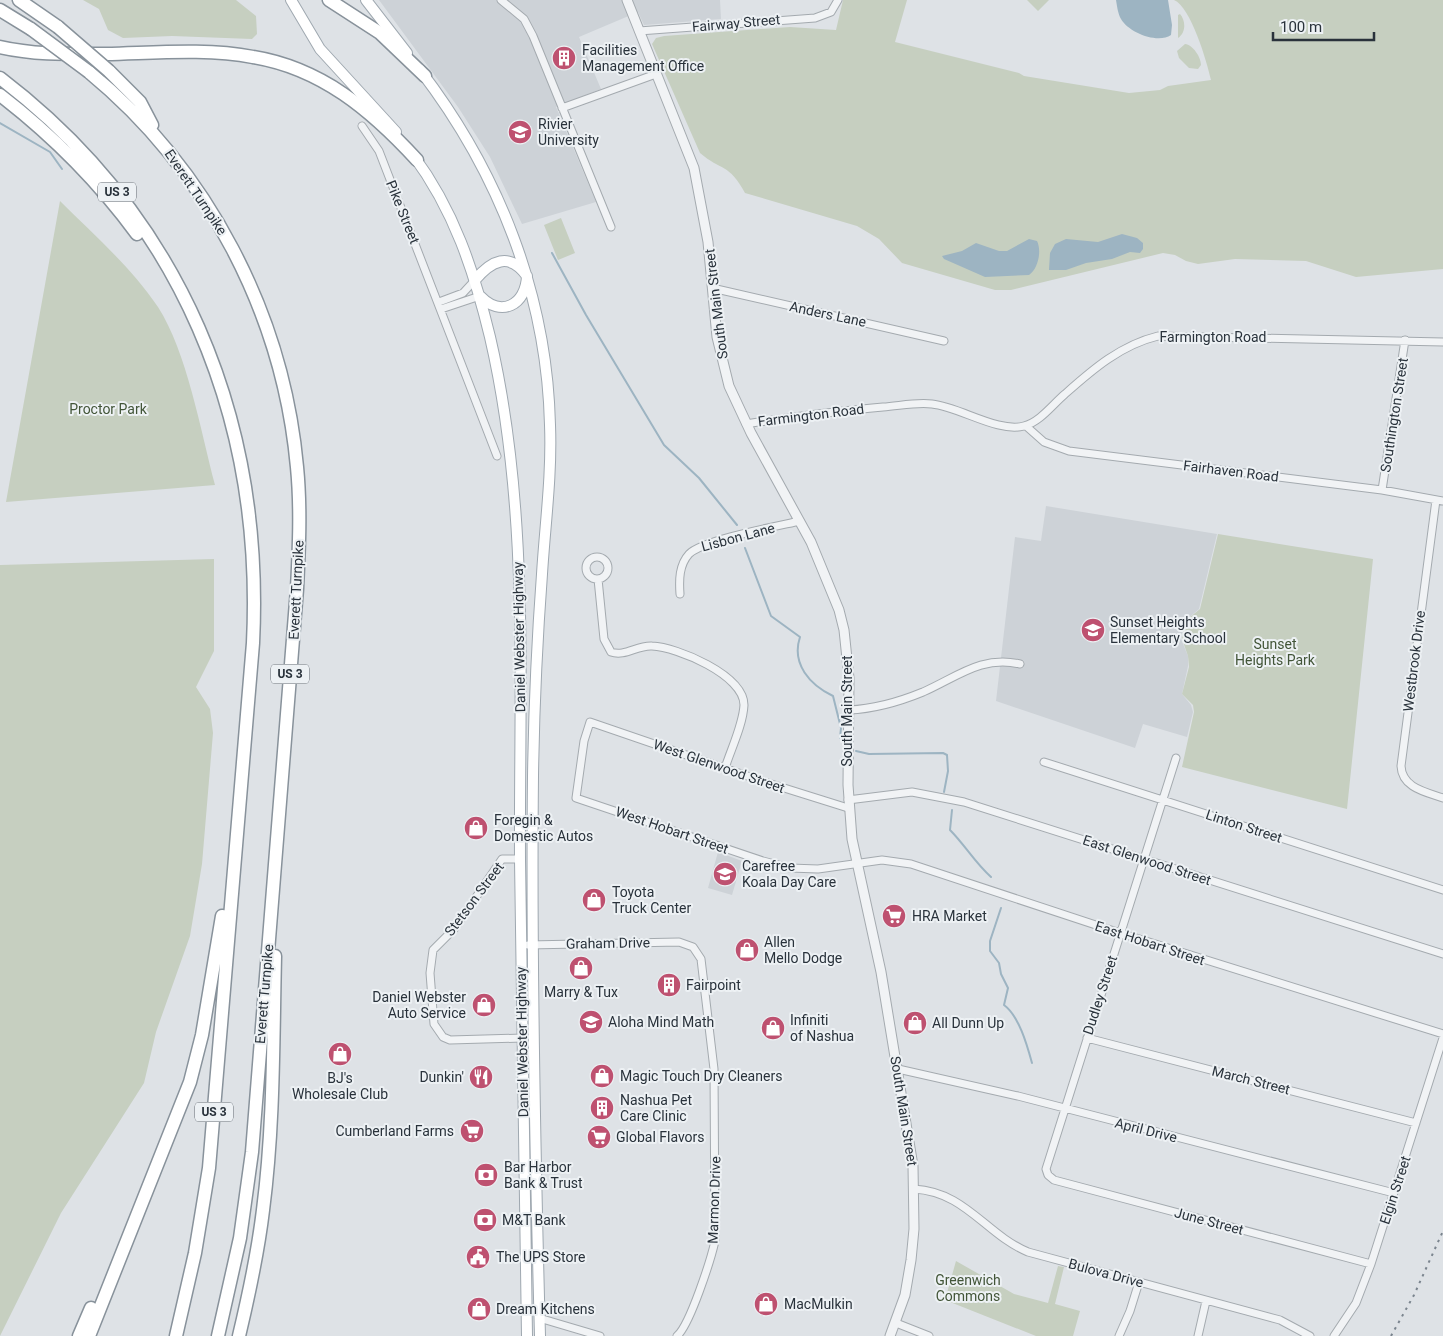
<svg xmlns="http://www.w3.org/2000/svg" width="1443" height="1336" font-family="Roboto,sans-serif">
	<rect width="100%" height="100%" fill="#dee2e6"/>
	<path fill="#cdd2d7" d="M 379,0 L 720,0 L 721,19 L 644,25 L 638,12 L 579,37 L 601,89 L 556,107 L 596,202 L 522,224 L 490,157 L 458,107 Z
		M 1046,506 L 1217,534 L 1199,609 L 1185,621 L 1181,639 L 1188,656 L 1188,666 L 1182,694 L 1191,705 L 1193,712 L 1187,737 L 1143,724 L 1135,748 L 996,701 L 1015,537 L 1041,541 Z
		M 718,852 L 742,861 L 732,895 L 708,888 Z"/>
	<path fill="#c6cfc0" d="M 83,0 L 236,0 L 256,16 L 257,34 L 252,39 L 172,36 L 123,38 L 108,30 L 99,9 Z
		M 843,0 L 907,0 L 895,42 L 1019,73 L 1024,76 L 1129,93 L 1160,90 L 1168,86 L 1211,80 C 1207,62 1191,7 1174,0 L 1443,0 L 1443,269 L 1356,277 L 1306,261 L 1235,259 L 1198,264 L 1186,261 L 1175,255 L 1163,253 L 1011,290 L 995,290 L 902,263 L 879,239 L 857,226 L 745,193 C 729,163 721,171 700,153 L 652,44 L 656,38 L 664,36 L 790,27 L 836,30 Z
		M 1027,0 L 1049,0 L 1038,11 Z
		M 1180,14 C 1186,21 1186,33 1178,38 L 1178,15 Z
		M 1185,44 C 1193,45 1201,57 1201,65 L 1198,69 L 1189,68 L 1179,58 L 1177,51 Z
		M 60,201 C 94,235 131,267 158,307 C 187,352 201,432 215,485 L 6,502 Z
		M 561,218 L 575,253 L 558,260 L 544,225 Z
		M 1218,534 L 1373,559 L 1347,809 L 1182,767 L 1194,712 L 1193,705 L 1182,694 L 1189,667 L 1188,656 L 1182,639 L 1185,621 L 1200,609 Z
		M 214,559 L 214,651 L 196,687 L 210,709 L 213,733 L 202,864 L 190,936 L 156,1032 L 144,1083 L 61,1213 L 0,1336 L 0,565 Z
		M 956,1261 L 1014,1294 L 1048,1303 L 1058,1266 L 1064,1267 L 1055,1304 L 1080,1311 L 1073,1336 L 1036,1336 L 945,1300 Z"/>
	<path fill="#9db4c2" d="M 1116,0 L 1168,0 L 1172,25 L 1171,35 C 1158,44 1129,33 1121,19 C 1118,14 1117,6 1116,0 Z
		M 1122,234 L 1137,238 L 1143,243 L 1143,249 L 1140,253 L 1130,252 L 1112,259 L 1086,263 L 1066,270 L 1049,270 L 1050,253 L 1055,244 L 1066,239 L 1098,242 Z
		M 1029,239 L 1037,241 C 1042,251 1038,269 1029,275 L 985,277 L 944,259 L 942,256 L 962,251 L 976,243 L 999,251 L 1007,251 Z"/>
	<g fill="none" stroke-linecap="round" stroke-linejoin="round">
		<path stroke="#9db4c2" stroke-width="2" d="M 0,123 L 50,152 L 62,169
			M 552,253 L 586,315 L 664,445 L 699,478 L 737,525
			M 745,548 L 771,616 L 800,637 C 791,664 810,685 833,696 L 841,728 L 840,738
			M 856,751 L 869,754 L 943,753 L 947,755 L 948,771 L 944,792
			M 952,810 L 950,830 C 965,845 975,863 991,877
			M 1001,908 L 990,941 L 990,951 L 999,963 L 1001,974 L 1008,988 L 1004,1005 C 1019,1016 1027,1045 1032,1063"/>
		<g stroke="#a4aaaf" stroke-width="9">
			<path id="minor" d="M 501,0 L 524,19 L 533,36 L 611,227
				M 639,31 L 815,18 L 831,12 L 838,0
				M 562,108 L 656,74
				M 362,126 L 379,151 L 497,456
				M 712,288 L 944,341
				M 439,302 L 463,293 L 475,280
				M 441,309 L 480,296
				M 746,424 C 792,417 837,411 883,407 C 899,406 916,402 932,404 C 960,407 998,433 1024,426 C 1040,422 1053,404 1065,394 C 1093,369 1121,345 1158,336 L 1443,342
				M 1026,426 L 1044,442 L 1069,451 L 1382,490 L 1443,501
				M 1382,490 L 1405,340
				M 1436,500 L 1401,766 C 1402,788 1426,792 1443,798
				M586 568a11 11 0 1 1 22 0a11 11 0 1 1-22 0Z
				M 598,579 L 604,639 L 611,652 C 625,657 637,645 652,646 C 677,647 744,675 744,705 C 743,725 731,749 725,768
				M 680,594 C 679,580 679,565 689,554 C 702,540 778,526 800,521
				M 849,710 C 873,709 901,701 923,692 C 957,677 982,655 1020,664
				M 1176,758 L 1046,1169 L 1048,1175 L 1054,1180 L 1371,1264
				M 1044,762 L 1443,890
				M 848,800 L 912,792 L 964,802 L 1443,954
				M 848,808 L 765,782 L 590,722 L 584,741 L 576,798 L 763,861 L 790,868 L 818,869 L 882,860 L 911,864 L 1120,933 L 1443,1034
				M 520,859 L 502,859 L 455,928 L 433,950 L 430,973 L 434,1024 L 443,1037 L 450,1040 L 522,1038
				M 528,945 L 679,942 L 693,947 L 701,959 L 714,1069 L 715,1241 C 711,1259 690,1325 677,1336
				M 1087,1038 L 1416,1123
				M 898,1069 L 1018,1096 L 1394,1193
				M 914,1189 C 966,1192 985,1234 1028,1252 L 1280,1320 L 1310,1336
				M 539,1318 L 600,1336
				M 896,1323 L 929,1336
				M 1119,1336 L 1130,1311 L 1139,1282
				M 1198,1336 L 1206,1301
				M 1334,1336 L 1356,1303 L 1371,1264 L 1443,1038"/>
		</g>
		<g stroke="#a4aaaf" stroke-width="11">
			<path id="tertiary" d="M 627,0 L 694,168 L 708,242 L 717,337 L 729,386 L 751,433 L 811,542 L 839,610 L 844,630 L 849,678 L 848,785 L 852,839 L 881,972 L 913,1166 L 914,1229 L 911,1260 L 905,1295 L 890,1336"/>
		</g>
		<g stroke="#9fa8b0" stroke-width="12">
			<path id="primary" d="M 291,0 L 320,49 L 396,132
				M 366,0 L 407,53
				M 420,70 C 499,173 547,295 550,425 C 552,475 545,525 542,574 C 537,641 534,709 533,776 C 531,963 535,1150 540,1336
				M 413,155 C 454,210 474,271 490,337 C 530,509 519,685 520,860 C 522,1018 524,1177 527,1336
				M 475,280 C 491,261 509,251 527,276 C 526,305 501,318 480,296"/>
		</g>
		<g stroke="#88929b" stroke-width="15">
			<path id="motorway" d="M 19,0 L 58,27
				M 329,0 L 380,33 L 425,76
				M 0,10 L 31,29
				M 0,47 C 35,55 70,54 106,54 C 154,53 206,48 253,57 C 321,68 371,110 417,160
				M 109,71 L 140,102 L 152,125
				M 89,72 C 208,170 283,314 297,467 C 301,508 299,548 297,589 L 252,1152 L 240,1238 L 218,1336
				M 0,78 C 181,216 264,418 253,643 L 209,1168 L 195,1253 L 176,1336
				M 0,95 C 52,135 98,181 137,234
				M 79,1336 L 91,1308
				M 89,1336 L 190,1082 L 202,1035 L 222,916
				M 239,1336 C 249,1294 258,1252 263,1210 C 274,1126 273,1041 275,956"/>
		</g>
		<use href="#minor" stroke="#f1f3f5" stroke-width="7"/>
		<use href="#tertiary" stroke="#f1f3f5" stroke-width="9"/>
		<use href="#primary" stroke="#fff" stroke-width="10"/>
		<use href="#motorway" stroke="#fff" stroke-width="12"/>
		<path stroke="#7a848e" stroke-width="2" stroke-dasharray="2.5 5" stroke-linecap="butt" d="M 1391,1336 L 1414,1295 L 1443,1231"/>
		<g stroke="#88929b" stroke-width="15" stroke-linecap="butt">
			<path id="motorway-bridge" d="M 58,27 L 109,71
				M 31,29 L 89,72"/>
		</g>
		<use href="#motorway-bridge" stroke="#fff" stroke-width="12"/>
	</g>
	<defs>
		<g id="building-disc" transform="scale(1.25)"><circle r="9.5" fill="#be5170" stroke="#edf1f4"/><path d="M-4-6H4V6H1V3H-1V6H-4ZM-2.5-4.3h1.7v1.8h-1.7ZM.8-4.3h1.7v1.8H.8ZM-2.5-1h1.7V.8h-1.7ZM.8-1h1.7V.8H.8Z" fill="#fff"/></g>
		<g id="university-disc" transform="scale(1.25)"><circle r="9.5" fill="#be5170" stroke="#edf1f4"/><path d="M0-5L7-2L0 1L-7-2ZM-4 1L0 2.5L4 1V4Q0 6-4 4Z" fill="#fff"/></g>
		<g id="school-disc" transform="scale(1.25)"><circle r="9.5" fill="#be5170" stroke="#edf1f4"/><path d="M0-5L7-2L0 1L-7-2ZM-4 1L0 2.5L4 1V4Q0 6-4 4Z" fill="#fff"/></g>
		<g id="shop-disc" transform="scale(1.25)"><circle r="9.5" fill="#be5170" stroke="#edf1f4"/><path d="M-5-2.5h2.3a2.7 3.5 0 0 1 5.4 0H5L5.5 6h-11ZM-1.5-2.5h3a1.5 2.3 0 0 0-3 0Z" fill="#fff"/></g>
		<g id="supermarket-disc" transform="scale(1.25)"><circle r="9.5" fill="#be5170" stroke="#edf1f4"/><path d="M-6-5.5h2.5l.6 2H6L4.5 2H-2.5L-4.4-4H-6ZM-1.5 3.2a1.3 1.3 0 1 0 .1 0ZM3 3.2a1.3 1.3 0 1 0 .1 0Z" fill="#fff"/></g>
		<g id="restaurant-disc" transform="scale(1.25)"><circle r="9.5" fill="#be5170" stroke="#edf1f4"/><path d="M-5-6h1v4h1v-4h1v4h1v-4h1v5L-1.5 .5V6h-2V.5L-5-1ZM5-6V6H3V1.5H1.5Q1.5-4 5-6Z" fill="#fff"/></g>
		<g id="bank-disc" transform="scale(1.25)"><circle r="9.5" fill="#be5170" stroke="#edf1f4"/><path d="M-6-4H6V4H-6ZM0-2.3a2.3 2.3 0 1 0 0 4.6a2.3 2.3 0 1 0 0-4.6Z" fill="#fff"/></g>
		<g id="civic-disc" transform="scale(1.25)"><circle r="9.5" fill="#be5170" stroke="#edf1f4"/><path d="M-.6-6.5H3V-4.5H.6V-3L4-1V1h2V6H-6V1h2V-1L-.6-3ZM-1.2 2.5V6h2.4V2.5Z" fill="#fff"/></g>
	</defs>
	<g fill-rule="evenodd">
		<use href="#building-disc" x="564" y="58"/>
		<use href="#university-disc" x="520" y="132"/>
		<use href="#school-disc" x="1093" y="630"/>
		<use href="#shop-disc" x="476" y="828"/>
		<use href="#school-disc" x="725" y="874"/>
		<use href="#shop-disc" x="594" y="900"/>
		<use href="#supermarket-disc" x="894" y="916"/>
		<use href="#shop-disc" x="747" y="950"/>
		<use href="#shop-disc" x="581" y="968"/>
		<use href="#building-disc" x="669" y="985"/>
		<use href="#shop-disc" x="484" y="1005"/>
		<use href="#school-disc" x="591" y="1022"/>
		<use href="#shop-disc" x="915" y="1023"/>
		<use href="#shop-disc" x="773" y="1028"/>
		<use href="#shop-disc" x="340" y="1054"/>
		<use href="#shop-disc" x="602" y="1076"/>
		<use href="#restaurant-disc" x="481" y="1077"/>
		<use href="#building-disc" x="602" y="1108"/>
		<use href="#supermarket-disc" x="472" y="1131"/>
		<use href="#supermarket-disc" x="599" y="1137"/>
		<use href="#bank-disc" x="486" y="1175"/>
		<use href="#bank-disc" x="485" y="1220"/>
		<use href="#civic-disc" x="478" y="1257"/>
		<use href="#shop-disc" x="766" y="1304"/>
		<use href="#shop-disc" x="479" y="1309"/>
	</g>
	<g text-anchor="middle" stroke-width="4" stroke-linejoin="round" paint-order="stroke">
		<g fill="#edf1f4" stroke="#646b72" stroke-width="1">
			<rect x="98" y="182.5" width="38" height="19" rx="4"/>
			<rect x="271" y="664.5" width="38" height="19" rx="4"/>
			<rect x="195" y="1102.5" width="38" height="19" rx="4"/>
		</g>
		<g font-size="12" font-weight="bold" fill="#29323b">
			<text x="117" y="196">US 3</text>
			<text x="290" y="678">US 3</text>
			<text x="214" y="1116">US 3</text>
		</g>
		<g font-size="14" fill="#29323b" stroke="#edf1f4">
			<text transform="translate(736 23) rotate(-5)" y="5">Fairway Street</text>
			<text transform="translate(196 192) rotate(56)" y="5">Everett Turnpike</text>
			<text transform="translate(403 212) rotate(68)" y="5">Pike Street</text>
			<text transform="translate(716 304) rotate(-97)" y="5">South Main Street</text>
			<text transform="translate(828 314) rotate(12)" y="5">Anders Lane</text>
			<text x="1213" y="342">Farmington Road</text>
			<text transform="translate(811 415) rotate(-7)" y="5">Farmington Road</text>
			<text transform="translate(1394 415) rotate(-81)" y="5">Southington Street</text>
			<text transform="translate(1231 471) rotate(7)" y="5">Fairhaven Road</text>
			<text transform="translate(738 537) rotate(-15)" y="5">Lisbon Lane</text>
			<text transform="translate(296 590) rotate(-87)" y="5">Everett Turnpike</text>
			<text transform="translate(519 637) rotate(-91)" y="5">Daniel Webster Highway</text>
			<text transform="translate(1414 661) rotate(-83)" y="5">Westbrook Drive</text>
			<text transform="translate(847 711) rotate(-90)" y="5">South Main Street</text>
			<text transform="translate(719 766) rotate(19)" y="5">West Glenwood Street</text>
			<text transform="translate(1244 826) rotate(18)" y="5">Linton Street</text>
			<text transform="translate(672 830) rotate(19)" y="5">West Hobart Street</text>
			<text transform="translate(1147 860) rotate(18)" y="5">East Glenwood Street</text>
			<text transform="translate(474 899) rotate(-53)" y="5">Stetson Street</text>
			<text transform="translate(608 943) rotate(-1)" y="5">Graham Drive</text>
			<text transform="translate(1150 943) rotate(18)" y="5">East Hobart Street</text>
			<text transform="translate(264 994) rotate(-85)" y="5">Everett Turnpike</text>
			<text transform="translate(1100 995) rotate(-72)" y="5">Dudley Street</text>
			<text transform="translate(522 1042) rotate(-91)" y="5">Daniel Webster Highway</text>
			<text transform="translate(1251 1080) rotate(14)" y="5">March Street</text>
			<text transform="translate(904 1111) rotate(81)" y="5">South Main Street</text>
			<text transform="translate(1146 1130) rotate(14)" y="5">April Drive</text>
			<text transform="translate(1395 1190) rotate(-72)" y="5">Elgin Street</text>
			<text transform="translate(714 1200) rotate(-88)" y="5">Marmon Drive</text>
			<text transform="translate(1209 1221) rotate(15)" y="5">June Street</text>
			<text transform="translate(1106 1273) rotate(15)" y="5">Bulova Drive</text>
		</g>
		<g font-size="14" fill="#29323b" stroke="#edf1f4" text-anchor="start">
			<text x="582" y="55">Facilities<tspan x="582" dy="16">Management Office</tspan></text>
			<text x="538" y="129">Rivier<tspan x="538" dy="16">University</tspan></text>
			<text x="1110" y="627">Sunset Heights<tspan x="1110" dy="16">Elementary School</tspan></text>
			<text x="494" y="825">Foregin &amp;<tspan x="494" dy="16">Domestic Autos</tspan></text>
			<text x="742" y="871">Carefree<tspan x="742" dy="16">Koala Day Care</tspan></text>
			<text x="612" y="897">Toyota<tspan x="612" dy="16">Truck Center</tspan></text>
			<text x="912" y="921">HRA Market</text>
			<text x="764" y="947">Allen<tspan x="764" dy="16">Mello Dodge</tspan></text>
			<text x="686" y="990">Fairpoint</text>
			<text x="581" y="997" text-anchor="middle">Marry &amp; Tux</text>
			<text x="466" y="1002" text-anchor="end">Daniel Webster<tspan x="466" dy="16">Auto Service</tspan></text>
			<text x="790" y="1025">Infiniti<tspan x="790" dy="16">of Nashua</tspan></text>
			<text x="608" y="1027">Aloha Mind Math</text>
			<text x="932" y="1028">All Dunn Up</text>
			<text x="620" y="1081">Magic Touch Dry Cleaners</text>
			<text x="464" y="1082" text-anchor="end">Dunkin'</text>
			<text x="340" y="1083" text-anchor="middle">BJ's<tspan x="340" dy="16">Wholesale Club</tspan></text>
			<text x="620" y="1105">Nashua Pet<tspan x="620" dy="16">Care Clinic</tspan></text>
			<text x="454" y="1136" text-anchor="end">Cumberland Farms</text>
			<text x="616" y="1142">Global Flavors</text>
			<text x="504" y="1172">Bar Harbor<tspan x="504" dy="16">Bank &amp; Trust</tspan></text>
			<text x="502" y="1225">M&amp;T Bank</text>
			<text x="496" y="1262">The UPS Store</text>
			<text x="784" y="1309">MacMulkin</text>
			<text x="496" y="1314">Dream Kitchens</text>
		</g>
		<g font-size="14" fill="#425538" stroke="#edf1f4">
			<text x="108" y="414">Proctor Park</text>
			<text x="1275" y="649">Sunset<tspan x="1275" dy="16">Heights Park</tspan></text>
			<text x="968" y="1285">Greenwich<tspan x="968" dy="16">Commons</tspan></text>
		</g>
	</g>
	<path d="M1273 32v8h101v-8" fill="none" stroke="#29323b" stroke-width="2.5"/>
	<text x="1280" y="32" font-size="15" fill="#29323b" stroke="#edf1f4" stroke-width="4" paint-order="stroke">100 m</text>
</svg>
